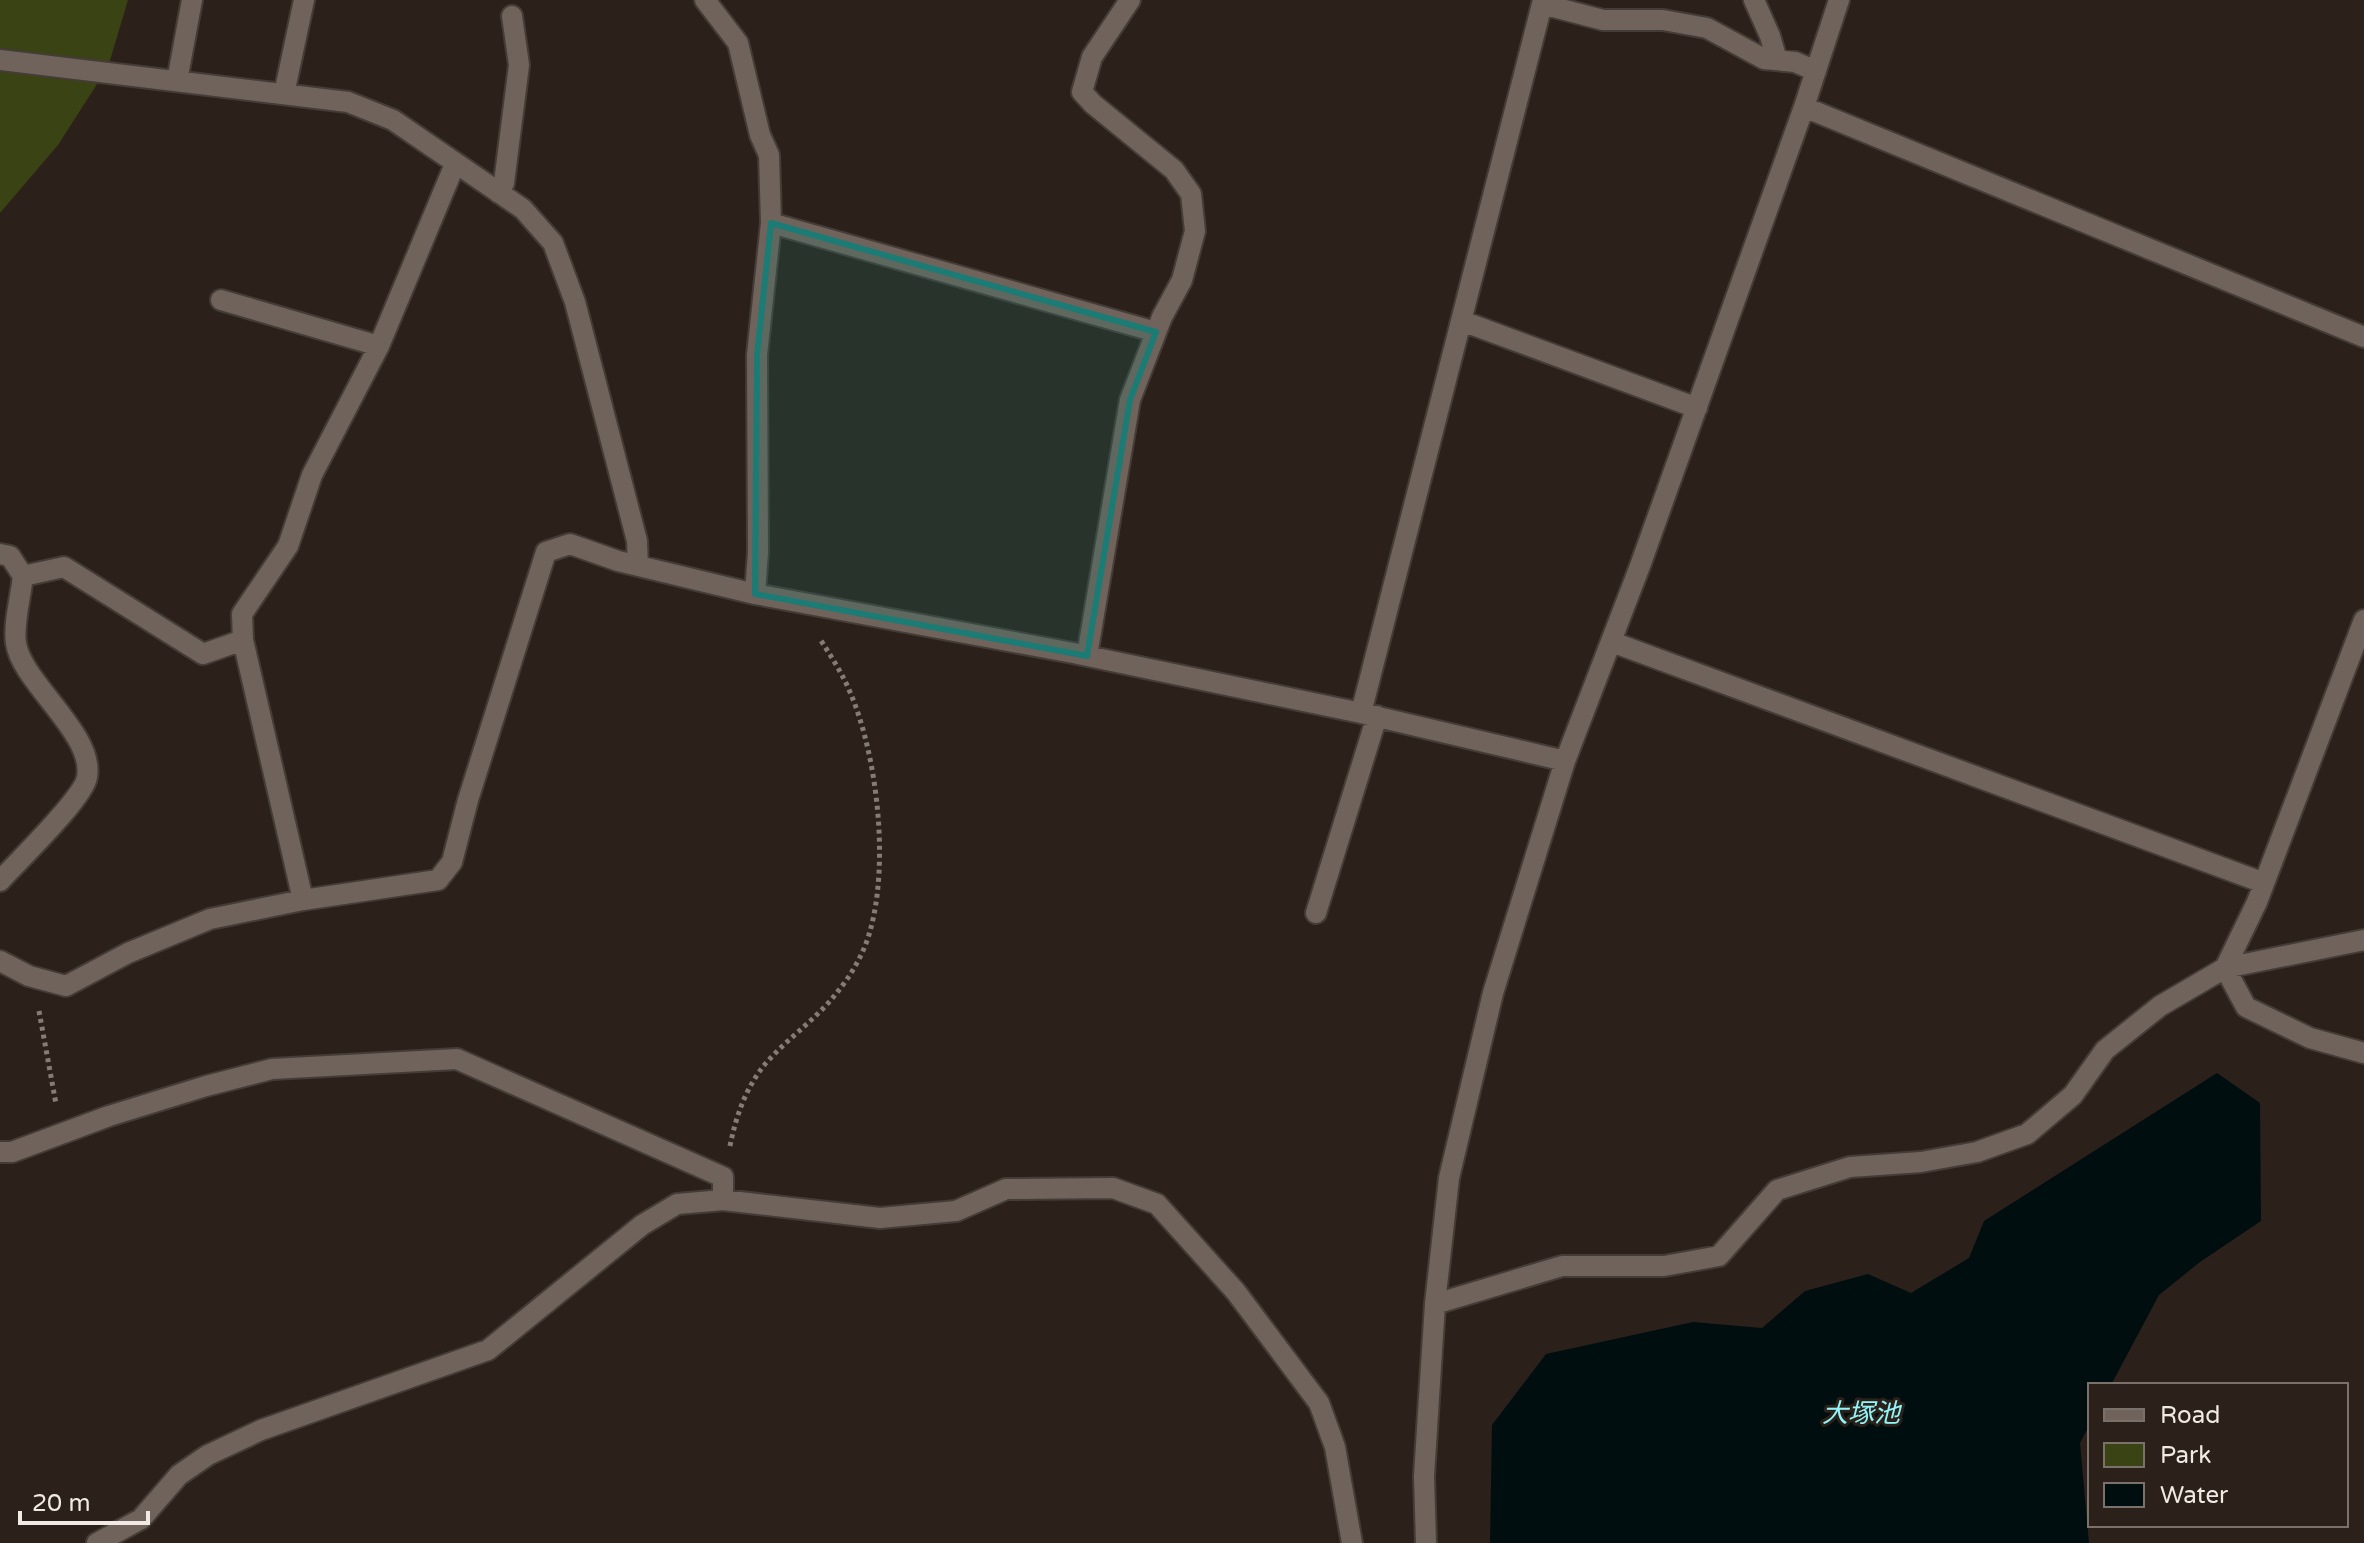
<svg xmlns="http://www.w3.org/2000/svg" width="2364" height="1543" font-family="'Varela Round','Noto Sans JP',sans-serif">
	<rect width="100%" height="100%" fill="#2c211a"/>
	<path fill="#3a4314" d="M 0,0 L 128,0 L 108,67 L 58,145 L 0,213 Z"/>
	<path fill="#000e0f" d="M 2217,1073 L 2260,1103 L 2261,1221 L 2200,1262 L 2159,1295 L 2111,1385 L 2090,1385 L 2090,1424 L 2080,1443 L 2089,1543 L 1490,1543 L 1492,1425 L 1546,1354 L 1693,1322 L 1762,1328 L 1805,1291 L 1868,1274 L 1911,1293 L 1969,1258 L 1984,1221 Z"/>
	<g fill="none" stroke-linecap="round" stroke-linejoin="round">
		<g stroke="#443c36" stroke-width="24">
			<path id="minor" d="M 705,0 L 738,43 L 760,135 L 769,155 L 771,223 L 757,355 L 758,552 L 755,594 L 1073,653 L 1361,713 L 1542,4 L 1603,20 L 1663,20 L 1707,28 L 1764,59 L 1795,62 L 1816,71
				M 1754,0 L 1770,36 L 1777,60
				M 0,60 L 348,102 L 393,120 L 523,209 L 553,243 L 575,302 L 637,541 L 638,566
				M 177,81 L 192,0
				M 284,94 L 304,0
				M 1804,107 L 2364,337
				M 499,193 L 504,183 L 519,65 L 512,16
				M 771,223 L 1156,332
				M 221,300 L 379,346
				M 1462,321 L 1697,408
				M 0,554 L 10,556 L 23,576 C 21,595 13,625 16,643 C 21,682 95,734 87,777 C 84,798 17,862 0,881
				M 23,576 L 64,567 L 203,654 L 243,640
				M 1612,642 L 2264,883
				M 1087,656 L 1130,400 L 1162,317 L 1182,280 L 1195,231 L 1191,194 L 1174,170 L 1093,104 L 1082,92 L 1092,57 L 1130,0
				M 1361,713 L 1565,761
				M 303,900 L 243,640 L 242,614 L 288,546 L 312,475 L 379,346 L 455,164
				M 1316,913 L 1377,716
				M 2364,940 L 2225,968 L 2246,1007 L 2310,1038 L 2364,1053
				M 0,961 L 29,976 L 66,986 L 128,953 L 210,919 L 303,900 L 438,880 L 452,862 L 468,800 L 546,552 L 570,544 L 618,561 L 755,594
				M 0,1152 L 12,1152 L 109,1116 L 206,1086 L 272,1069 L 457,1059 L 723,1177 L 723,1200
				M 1435,1304 L 1562,1266 L 1664,1266 L 1719,1256 L 1777,1190 L 1850,1167 L 1921,1162 L 1977,1152 L 2027,1134 L 2073,1095 L 2105,1050 L 2160,1006 L 2225,968 L 2257,902 L 2364,620
				M 97,1543 L 141,1519 L 179,1475 L 208,1455 L 261,1430 L 488,1350 L 642,1225 L 677,1204 L 723,1200 L 880,1218 L 956,1211 L 1006,1189 L 1113,1188 L 1157,1204 L 1236,1292 L 1319,1403 L 1335,1447 L 1352,1543
				M 1426,1543 L 1424,1476 L 1435,1304 L 1449,1178 L 1493,993 L 1565,761 L 1640,566 L 1804,107 L 1839,0"/>
		</g>
		<path stroke="#857c76" stroke-width="5" stroke-dasharray="4 4" stroke-linecap="butt" d="M 39,1011 L 56,1104
			M 730,1146 C 736,1116 746,1087 766,1063 C 787,1039 815,1020 835,995 C 850,977 864,954 870,931 C 890,862 877,746 845,681 C 838,667 829,653 820,639"/>
		<use href="#minor" stroke="#70635b" stroke-width="20"/>
	</g>
	<path fill="#1a7c74" fill-opacity="0.2" stroke="#1a7c74" stroke-width="6" stroke-linejoin="round" d="M 771,223 L 1156,332 L 1130,400 L 1087,656 L 755,594 L 757,355 Z"/>
	<g text-anchor="middle" stroke-width="6" stroke-linejoin="round" paint-order="stroke">
		<g font-size="26" font-style="italic" fill="#91f6f9" stroke="#2c211a">
			<text x="1861" y="1422">大塚池</text>
		</g>
	</g>
	<rect x="2088" y="1383" width="260" height="144" fill="#2c211a" stroke="#7a716b" stroke-width="2"/>
	<rect x="2104" y="1409" width="40" height="12" fill="#70635b" stroke="#7a716b" stroke-width="2"/>
	<text x="2160" y="1423" font-size="24" fill="#f0e9e4">Road</text>
	<rect x="2104" y="1443" width="40" height="24" fill="#3a4314" stroke="#7a716b" stroke-width="2"/>
	<text x="2160" y="1463" font-size="24" fill="#f0e9e4">Park</text>
	<rect x="2104" y="1483" width="40" height="24" fill="#000e0f" stroke="#7a716b" stroke-width="2"/>
	<text x="2160" y="1503" font-size="24" fill="#f0e9e4">Water</text>
	<path d="M20 1511v12h128v-12" fill="none" stroke="#f0e9e4" stroke-width="4"/>
	<text x="32" y="1511" font-size="24" fill="#f0e9e4" stroke="#2c211a" stroke-width="6" paint-order="stroke">20 m</text>
</svg>
